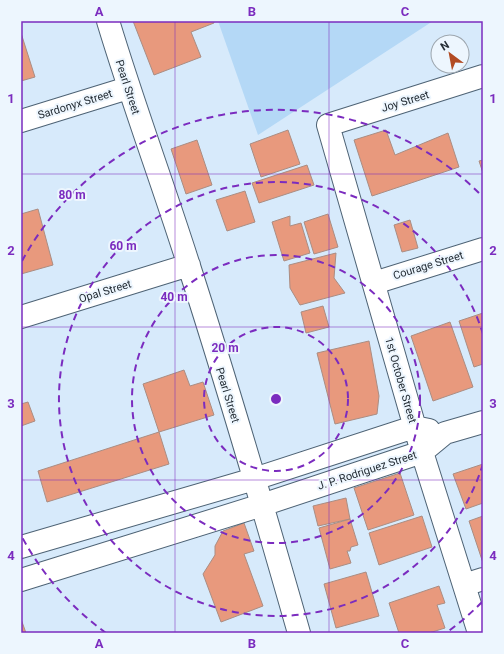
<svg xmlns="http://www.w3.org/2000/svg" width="504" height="654" font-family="Roboto,sans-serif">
	<rect width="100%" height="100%" fill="#d7eafb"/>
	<path fill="#b4d8f6" d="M 218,21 L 433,21 L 258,135 Z"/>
	<path fill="#e8997d" stroke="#aa8d83" d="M 133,21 L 214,21 L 214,23 L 191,32 L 201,57 L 154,75 Z
		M 21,33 L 35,77 L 21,81 Z
		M 288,130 L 300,164 L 261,177 L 250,144 Z
		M 386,130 L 395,155 L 448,133 L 459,167 L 372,196 L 354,140 Z
		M 197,140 L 212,185 L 186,194 L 171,149 Z
		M 483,160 L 483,173 L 479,161 Z
		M 307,165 L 314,185 L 259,203 L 252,183 Z
		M 245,191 L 255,222 L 227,231 L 216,200 Z
		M 38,209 L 53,265 L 21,274 L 21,214 Z
		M 328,214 L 338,247 L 314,254 L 304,222 Z
		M 290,216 L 290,226 L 301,223 L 310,253 L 284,261 L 272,222 Z
		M 410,220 L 418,248 L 402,252 L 394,225 Z
		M 336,253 L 334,278 L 345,293 L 300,305 L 290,288 L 289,265 Z
		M 323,306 L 329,327 L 306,333 L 301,312 Z
		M 483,313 L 483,364 L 474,367 L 459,321 Z
		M 450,322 L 473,387 L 433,401 L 411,336 Z
		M 369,341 L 379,396 L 377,414 L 335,424 L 317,353 Z
		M 184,370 L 190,386 L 203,382 L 214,415 L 159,432 L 143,384 Z
		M 28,402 L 35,421 L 21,426 L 21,404 Z
		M 159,432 L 169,464 L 47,502 L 38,471 Z
		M 483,464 L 483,503 L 466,509 L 453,474 Z
		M 400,473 L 414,515 L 368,530 L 354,488 Z
		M 346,498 L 350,519 L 318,526 L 313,506 Z
		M 422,516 L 432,547 L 379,565 L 369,533 Z
		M 483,516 L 483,563 L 469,521 Z
		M 350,519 L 358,545 L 351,547 L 350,551 L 347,551 L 351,563 L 330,569 L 319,528 Z
		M 244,523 L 254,551 L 244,554 L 263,606 L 221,622 L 203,574 L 215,555 L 215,546 L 223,531 Z
		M 366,572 L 379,616 L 336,628 L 324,584 Z
		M 439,586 L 445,603 L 437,605 L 445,628 L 429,633 L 399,633 L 389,603 Z
		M 21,619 L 26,633 L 21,633 Z"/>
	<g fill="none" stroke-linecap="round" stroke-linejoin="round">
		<g stroke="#4e6375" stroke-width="24">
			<path id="minor" d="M 108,21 C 133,104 163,184 189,266 C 228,387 264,510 299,633
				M 21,121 L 128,88
				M 374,283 L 483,249
				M 21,317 L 189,265
				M 21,547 L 254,479 L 414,427 L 429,430
				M 21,580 L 262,505 L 422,452 L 445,433 L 483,422
				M 464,585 L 483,579
				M 479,633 L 422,452 L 328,125 L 483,76"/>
		</g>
		<use href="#minor" stroke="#fff" stroke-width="22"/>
	</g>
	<path fill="none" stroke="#7b2cbf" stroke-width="1" stroke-opacity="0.55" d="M 175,21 L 175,633M 329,21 L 329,633M 21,174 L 483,174M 21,327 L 483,327M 21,480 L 483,480"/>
	<g fill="none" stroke="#7b2cbf" stroke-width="2" stroke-dasharray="7 5">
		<circle cx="276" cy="399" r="72"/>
		<circle cx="276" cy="399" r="144"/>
		<path d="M483 464A217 217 0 1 1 483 334"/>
		<path d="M482 602A289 289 0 0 1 446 633M106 633A289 289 0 0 1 22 537M22 261A289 289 0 0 1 482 196"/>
	</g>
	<g text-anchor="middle" stroke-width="4" stroke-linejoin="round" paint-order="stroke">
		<g font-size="11" fill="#242d35" stroke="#edf6fe">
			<text transform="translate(128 87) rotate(72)" y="4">Pearl Street</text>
			<text transform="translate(405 101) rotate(-17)" y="4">Joy Street</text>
			<text transform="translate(75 104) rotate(-17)" y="4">Sardonyx Street</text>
			<text transform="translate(428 265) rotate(-17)" y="4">Courage Street</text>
			<text transform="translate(105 291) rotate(-17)" y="4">Opal Street</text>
			<text transform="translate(401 380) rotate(74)" y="4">1st October Street</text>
			<text transform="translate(228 395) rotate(73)" y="4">Pearl Street</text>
			<text transform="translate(367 470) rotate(-18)" y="4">J. P. Rodriguez Street</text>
		</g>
	</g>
	<circle cx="276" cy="399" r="6" fill="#7b2cbf" stroke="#edf6fe" stroke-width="2"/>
	<g font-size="12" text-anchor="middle" font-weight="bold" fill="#7b2cbf" stroke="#edf6fe" stroke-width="4" stroke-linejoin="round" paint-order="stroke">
		<text x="72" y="199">80 m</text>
		<text x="123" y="250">60 m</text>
		<text x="174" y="301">40 m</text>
		<text x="225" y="352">20 m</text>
	</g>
	<rect width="504" height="654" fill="none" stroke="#edf6fe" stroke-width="44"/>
	<g transform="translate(450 54) rotate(328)"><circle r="19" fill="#edf6fe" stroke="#9da6ae"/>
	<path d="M0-3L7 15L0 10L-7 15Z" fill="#b24b23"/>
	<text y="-6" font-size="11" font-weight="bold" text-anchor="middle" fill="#242d35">N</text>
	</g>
	<rect x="22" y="22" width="460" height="610" fill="none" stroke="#7b2cbf" stroke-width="1.5"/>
	<g font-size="13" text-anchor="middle" font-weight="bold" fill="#7b2cbf">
		<text x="99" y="16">A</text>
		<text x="252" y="16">B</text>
		<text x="405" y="16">C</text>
		<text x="11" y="103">1</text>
		<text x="493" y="103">1</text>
		<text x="11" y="255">2</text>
		<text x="493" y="255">2</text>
		<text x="11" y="408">3</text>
		<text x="493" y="408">3</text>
		<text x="11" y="560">4</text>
		<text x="493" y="560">4</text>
		<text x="99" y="648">A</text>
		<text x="252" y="648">B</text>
		<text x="405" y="648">C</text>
	</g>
</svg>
